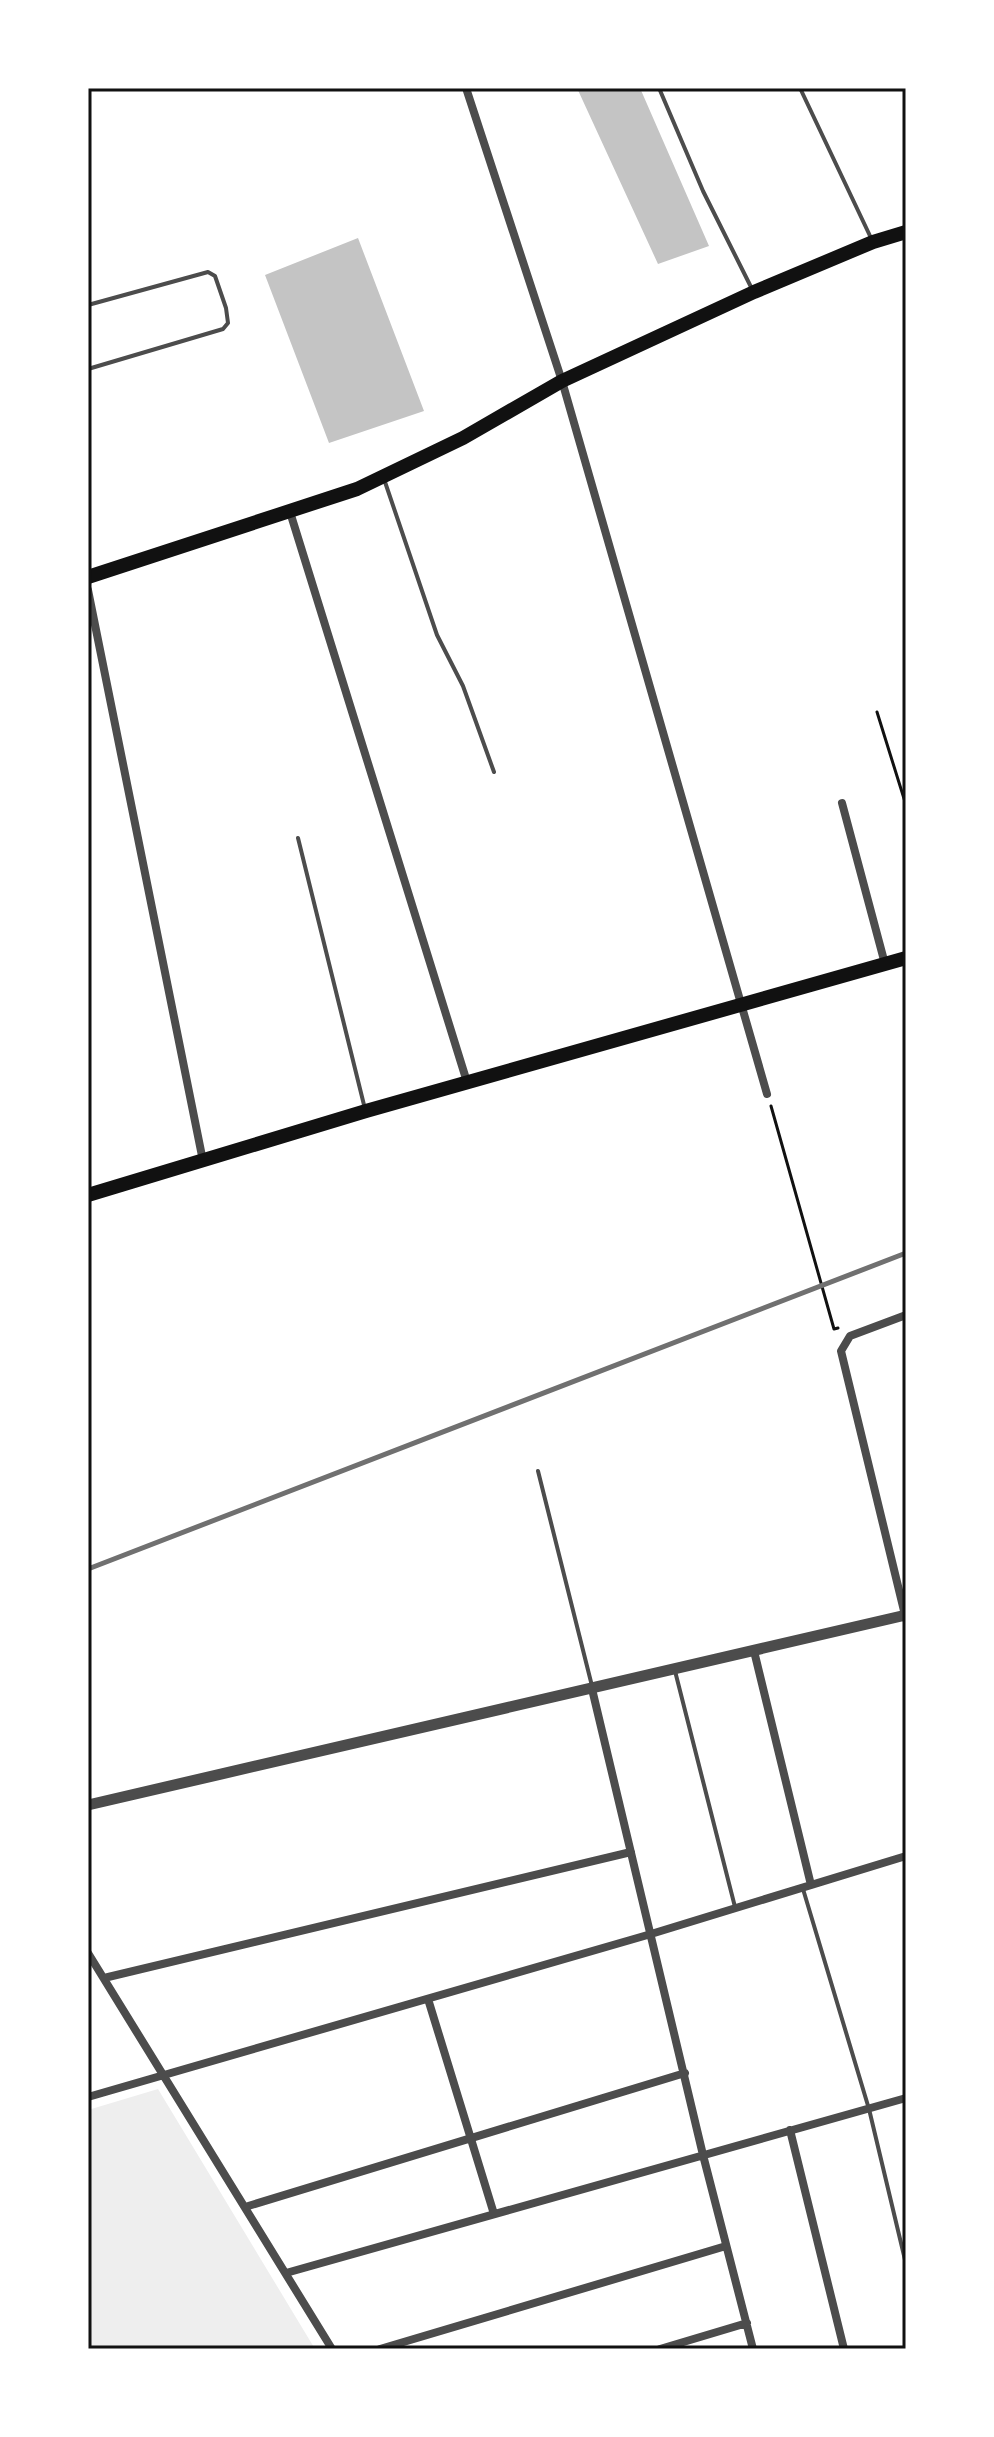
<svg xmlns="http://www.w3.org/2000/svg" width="994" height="2437" font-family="'Roboto Serif',serif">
	<rect width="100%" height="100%" fill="#fff"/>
	<path fill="#eee" d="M 158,2089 L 315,2349 L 88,2349 L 88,2110 Z"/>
	<path fill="#c4c4c4" d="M 577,88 L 640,88 L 709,246 L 658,264 Z
		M 358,238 L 424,411 L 329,443 L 265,275 Z"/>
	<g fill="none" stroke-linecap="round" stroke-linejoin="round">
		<path stroke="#111" stroke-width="3" d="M 877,712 L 906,805
			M 771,1106 L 834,1329 L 838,1328"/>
		<path stroke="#4c4c4c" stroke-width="4" d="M 659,88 L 703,191 L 752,289
			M 800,88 L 871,238
			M 88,305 L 208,272 L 215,276 L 226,308 L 228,323 L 223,329 L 88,369
			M 384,479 L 437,635 L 463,686 L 494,772
			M 298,838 L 365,1109
			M 538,1471 L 592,1686
			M 675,1671 L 735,1907
			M 803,1889 L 869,2109 L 906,2264"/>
		<path stroke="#4c4c4c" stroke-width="8" d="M 466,88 L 562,381 L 767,1094
			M 290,512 L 467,1082
			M 88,590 L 203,1161
			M 842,803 L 885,964
			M 906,1315 L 850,1336 L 841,1351 L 906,1619
			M 754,1651 L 811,1885
			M 592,1689 L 703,2155 L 753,2349
			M 88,1953 L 332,2349
			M 104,1978 L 631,1852
			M 428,1999 L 494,2214
			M 88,2097 L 651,1934 L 906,1856
			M 790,2130 L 844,2349
			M 245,2207 L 685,2073
			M 286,2273 L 906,2098
			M 380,2349 L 726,2246
			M 660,2349 L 747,2323"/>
		<path stroke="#4c4c4c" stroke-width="11" d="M 88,1805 L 906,1615"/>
		<path stroke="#111" stroke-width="14" d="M 88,577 L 357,489 L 463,438 L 562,381 L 754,292 L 873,242 L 906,232
			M 88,1195 L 366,1111 L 906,958"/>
		<path stroke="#707070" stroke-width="5" d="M 88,1569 L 906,1253"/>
	</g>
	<rect width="994" height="2437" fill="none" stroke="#ffffff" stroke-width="180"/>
	<rect x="90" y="90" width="814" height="2257" fill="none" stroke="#111" stroke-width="3"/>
</svg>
